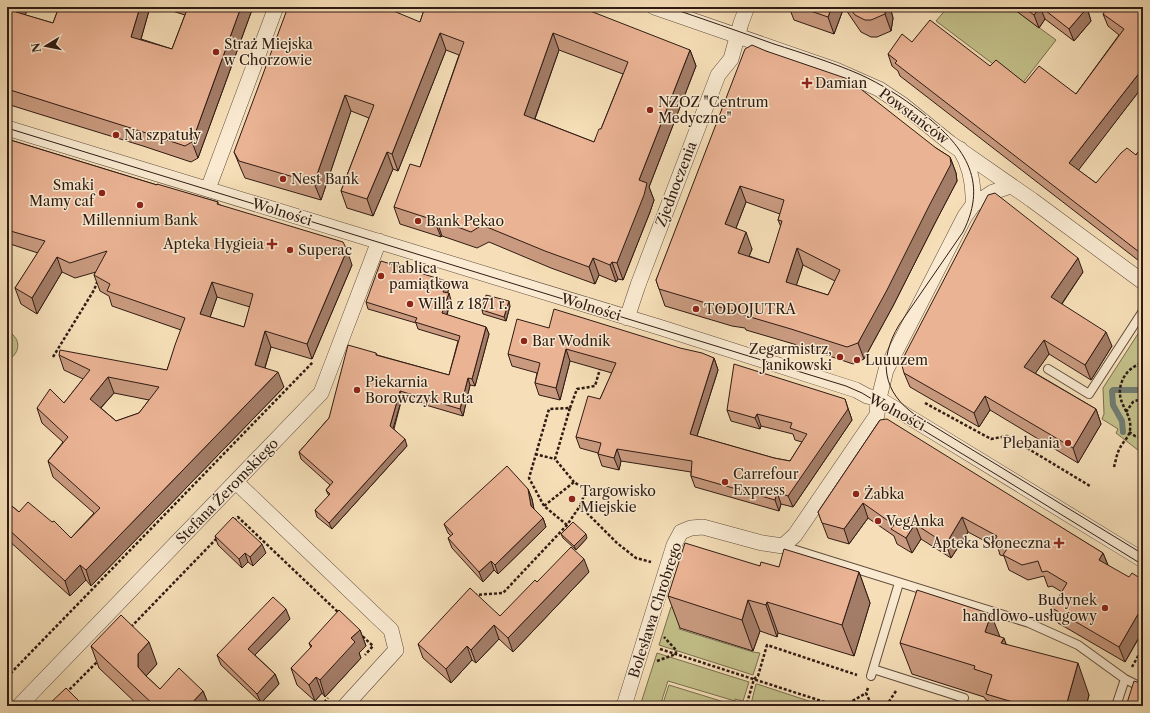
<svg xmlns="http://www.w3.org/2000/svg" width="1150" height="713" font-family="'Libre Caslon Text',serif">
	<rect width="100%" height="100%" fill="#f6dfb8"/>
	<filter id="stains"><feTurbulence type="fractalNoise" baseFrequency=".005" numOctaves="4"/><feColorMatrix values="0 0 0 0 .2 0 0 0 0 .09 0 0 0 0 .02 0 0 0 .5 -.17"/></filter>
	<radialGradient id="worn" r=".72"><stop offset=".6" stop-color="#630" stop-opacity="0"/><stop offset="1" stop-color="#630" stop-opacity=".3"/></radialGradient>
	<path fill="#c3c08a" stroke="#796e4e" d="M 948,7 L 1011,7 L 1056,40 L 1021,85 L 936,21 Z
		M 1143,326 L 1143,454 L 1116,433 L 1118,429 L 1102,419 L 1104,414 L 1103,388 Z
		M 11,333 C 22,342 19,354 7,361 L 7,339 Z
		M 671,607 L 683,611 L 679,629 L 753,652 L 760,653 L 753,675 L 659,645 Z
		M 657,653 L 749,682 L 743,701 L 735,699 L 735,701 L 668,681 L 660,706 L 640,706 Z
		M 756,684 L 757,684 L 824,706 L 759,706 L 751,704 Z
		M 669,685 L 737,706 L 662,706 Z"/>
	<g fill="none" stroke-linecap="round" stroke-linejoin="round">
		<path stroke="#717c71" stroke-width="6" d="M 1123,432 L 1122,421 L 1113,405 L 1112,391 L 1113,390 L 1143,390"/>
		<g stroke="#614c3c" stroke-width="10">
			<path id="lane" d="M 1048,369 L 1089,394 L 1143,311
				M 783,546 L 1029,623 L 1078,645 L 1125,679 L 1143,688
				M 873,669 L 964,698
				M 871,676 L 899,583
				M 1116,706 L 1125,679"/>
		</g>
		<g stroke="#614c3c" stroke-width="16">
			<path id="street" d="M 654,7 L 836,70 L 879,89 L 903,105 L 950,143 L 1032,200 L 1143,282
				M 7,128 L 662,328 L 856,390 L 867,396 L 879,399 L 914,420 L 1143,560
				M 960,149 C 971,167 974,185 973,205
				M 208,189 L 276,7
				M 627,318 L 638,285 L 718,75 L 731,59 L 741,23 L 747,7
				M 236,482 L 391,630 L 396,650 L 345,706
				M 19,706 L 321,393 L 379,241
				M 624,706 L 674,545 L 681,532 L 691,528 L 703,527 L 762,543 L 783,546 L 795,535 L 877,415 L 878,402 L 886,370 L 965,216 L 973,205 L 993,192 L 1011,186"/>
		</g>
		<path stroke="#2f1b13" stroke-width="2.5" stroke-dasharray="3 2" stroke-linecap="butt" d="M 1143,348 L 1143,353
			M 53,357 L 94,290 L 98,280
			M 925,403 L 991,439 L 1007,436 L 1090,486
			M 570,408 L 577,389 L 595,386 L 600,369
			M 1126,412 L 1133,402 L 1143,398
			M 1143,413 C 1138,416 1139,421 1143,424
			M 1129,432 L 1135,436 L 1143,438
			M 535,454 L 555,459
			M 1114,467 C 1116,460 1117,452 1121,446 C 1124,441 1129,437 1130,430 C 1133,410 1111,402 1124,377 C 1128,370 1135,365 1143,363
			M 544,506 L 529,478 L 549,409 L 570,408 L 555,459 L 574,482
			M 234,521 L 238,517 L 340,614
			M 567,525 L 544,506 L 574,482 L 586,490 L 580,506
			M 474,595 L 503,593 L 567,525 L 580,506 L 617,543 L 636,558 L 651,562
			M 131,627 L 218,537
			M 359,633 L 373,646 L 365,655
			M 660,649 L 837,706
			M 657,661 L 676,654 L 676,650 L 664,637
			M 1132,667 L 1143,647
			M 7,677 L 313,362
			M 868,688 L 866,693 L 872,706
			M 66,693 L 98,661
			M 321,706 L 328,698
			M 750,706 L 747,705 L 747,703 L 754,679 L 758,676 L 767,645 L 857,675
			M 844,706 L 866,693
			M 886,706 L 896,691"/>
		<use href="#lane" stroke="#f9ead1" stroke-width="8"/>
		<use href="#street" stroke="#f9ead1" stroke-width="15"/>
		<path stroke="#2f1b13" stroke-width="1" d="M 668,7 C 703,19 738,31 774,44 C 802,53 831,62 859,74 C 881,84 902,97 921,112 C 962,144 990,179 963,232 L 899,325 C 878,360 882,393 917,416 L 1143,554
			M 7,128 L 846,386 L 862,393 L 1002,478 L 1143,565"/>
	</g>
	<path fill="#c99a7f" stroke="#2f1b13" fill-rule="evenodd" d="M 7,7 L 28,7 L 25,15 L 53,23 L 59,7 L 150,7 L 141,39 L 172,49 L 185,15 L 160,7 L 253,7 L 198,158 L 191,162 L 143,146 L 39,114 L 7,104 Z
		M 425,7 L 690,50 L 696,66 L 649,187 L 654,200 L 650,212 L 623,280 L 618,279 L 616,282 L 599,275 L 595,284 L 551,268 L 489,242 L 477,248 L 442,236 L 441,237 L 400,224 L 394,207 L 420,167 L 459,55 L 446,50 L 398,171 L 393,169 L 373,216 L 347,208 L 341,191 L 369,118 L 351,111 L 321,200 L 245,178 L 241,169 L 234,152 L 420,22 ZM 559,50 L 623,74 L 601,129 L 594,142 L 535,119 Z
		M 789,7 L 844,7 L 834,34 L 794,20 Z
		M 844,7 L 890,7 L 893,18 L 891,31 L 877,37 L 871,37 L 861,32 Z
		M 1011,7 L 1085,7 L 1087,8 L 1091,21 L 1074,41 L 1045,19 L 1039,28 Z
		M 1143,7 L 1143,86 L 1078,170 L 1096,183 L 1136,155 L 1143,145 L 1143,264 L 900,76 L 898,71 L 892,66 L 888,54 L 912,42 L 990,66 L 1025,83 L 1076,94 L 1119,35 L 1108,26 L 1103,14 Z
		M 766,51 L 936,148 L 950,157 L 956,173 L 957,181 L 935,223 L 893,306 L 864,359 L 853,364 L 797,345 L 746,330 L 745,328 L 732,326 L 665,306 L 656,280 ZM 746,202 L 780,214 L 778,220 L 781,227 L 769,263 L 749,256 L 752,249 L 736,228 ZM 803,265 L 835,281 L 828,295 L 796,285 Z
		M 7,139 L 157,185 L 218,202 L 218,204 L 352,265 L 312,359 L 271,347 L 265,368 L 284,387 L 91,586 L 86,580 L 70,596 L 7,539 L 7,502 L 19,512 L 71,538 L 94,513 L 53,477 L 48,461 L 63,442 L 42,423 L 37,408 L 64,403 L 83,379 L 64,370 L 59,355 L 167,370 L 181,330 L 112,306 L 109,296 L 100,291 L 94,275 L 96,272 L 75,278 L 62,272 L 37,314 L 21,304 L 15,288 L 38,253 L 7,243 ZM 217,297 L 250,307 L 244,327 L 210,317 ZM 114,393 L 149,400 L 139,413 L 116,421 L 101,408 Z
		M 1083,272 L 1062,304 L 1112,346 L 1091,380 L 1049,354 L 1035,373 L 1096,409 L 1101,424 L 1078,463 L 990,410 L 979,427 L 910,387 L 904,373 Z
		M 449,288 L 447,293 L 451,300 L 447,315 L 486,327 L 489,334 L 475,386 L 470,385 L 463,416 L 402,398 L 394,429 L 407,446 L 332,529 L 317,517 L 315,510 L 329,496 L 326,490 L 330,485 L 301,459 L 299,452 L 329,418 L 376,353 L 377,355 L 449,375 L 458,341 L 418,329 L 416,323 L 368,309 L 366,302 Z
		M 510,306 L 506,321 L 483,314 L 482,310 Z
		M 549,328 L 714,358 L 718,370 L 697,436 L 774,458 L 790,461 L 802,442 L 795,440 L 793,434 L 761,426 L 760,429 L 731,421 L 727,410 L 849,411 L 852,420 L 793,507 L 781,504 L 779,511 L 695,487 L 691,476 L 691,472 L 621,461 L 619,470 L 602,466 L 598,454 L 598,453 L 580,448 L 576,437 L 600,399 L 612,373 L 570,361 L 560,400 L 539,395 L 535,383 L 537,373 L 512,366 L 508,354 Z
		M 880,420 L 1103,553 L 1108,565 L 1143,631 L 1125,662 L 1058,623 L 1052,608 L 1062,592 L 1052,586 L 1048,587 L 1044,576 L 1028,580 L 1009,570 L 1004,556 L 1000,555 L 998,548 L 968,532 L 951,558 L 921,539 L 912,553 L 897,544 L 894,536 L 868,518 L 849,544 L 828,538 L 818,512 Z
		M 528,489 L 532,499 L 534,509 L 543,518 L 546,527 L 498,574 L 494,570 L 483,582 L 452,548 L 448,538 L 451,536 L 448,533 L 444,524 Z
		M 561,534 L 587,538 L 576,550 L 563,538 Z
		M 215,536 L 266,553 L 253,566 L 248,562 L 242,568 L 218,545 Z
		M 760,566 L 859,572 L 870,603 L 854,656 L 778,633 L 777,637 L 760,631 L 753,651 L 680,628 L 668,596 Z
		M 589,572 L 513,652 L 499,639 L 476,663 L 472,660 L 451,683 L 423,658 L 418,644 L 500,616 L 537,582 Z
		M 290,619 L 255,655 L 275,674 L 279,684 L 261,703 L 221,665 L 217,655 Z
		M 360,630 L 366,646 L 359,653 L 361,658 L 325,697 L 322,693 L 315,701 L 297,685 L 291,668 L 311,648 L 309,643 Z
		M 1000,637 L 1006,644 L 1089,695 L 1086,706 L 990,706 L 989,701 L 986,700 L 984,697 L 912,674 L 900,643 Z
		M 91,646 L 157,664 L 146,676 L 160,689 L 203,691 L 209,706 L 139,706 L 99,668 Z"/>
	<path fill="#a47d68" stroke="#2f1b13" d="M 17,7 L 28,7 L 21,28 L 16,12 Z
		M 140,7 L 150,7 L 137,53 L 131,37 Z
		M 241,7 L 253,7 L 198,158 L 192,142 Z
		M 832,7 L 844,7 L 834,34 L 828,17 Z
		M 886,7 L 890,7 L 893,18 L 891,31 L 885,14 Z
		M 1040,7 L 1045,19 L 1039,28 L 1034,15 Z
		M 1087,8 L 1091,21 L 1074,41 L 1069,29 Z
		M 440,33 L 446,50 L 398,171 L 392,154 Z
		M 553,33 L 559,50 L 530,132 L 524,115 Z
		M 690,50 L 696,66 L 649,187 L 654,200 L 650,212 L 623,280 L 617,263 L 639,180 Z
		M 1140,72 L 1143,80 L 1143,86 L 1074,176 L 1069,163 Z
		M 345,95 L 351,111 L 321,200 L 314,183 Z
		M 387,152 L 393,169 L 373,216 L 367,199 Z
		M 950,157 L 956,173 L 957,181 L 935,223 L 893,306 L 864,359 L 858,343 Z
		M 740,186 L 746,202 L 731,241 L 725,224 Z
		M 436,219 L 442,236 L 441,237 L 434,220 Z
		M 746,232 L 752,249 L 744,269 L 738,253 Z
		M 797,248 L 803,265 L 792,299 L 786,282 Z
		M 347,250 L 352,265 L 312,359 L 307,344 Z
		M 57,257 L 62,272 L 37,314 L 32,298 Z
		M 593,258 L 599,275 L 595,284 L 589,267 Z
		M 1078,258 L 1083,272 L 1056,312 L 1051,297 Z
		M 612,262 L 618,279 L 616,282 L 610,265 Z
		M 446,281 L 449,288 L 446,299 L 443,292 Z
		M 212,282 L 217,297 L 206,329 L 200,314 Z
		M 449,293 L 451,300 L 445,320 L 442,313 Z
		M 509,301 L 510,306 L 506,321 L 504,317 Z
		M 486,327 L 489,334 L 475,386 L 472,379 Z
		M 265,331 L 271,347 L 261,380 L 255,365 Z
		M 1106,332 L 1112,346 L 1091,380 L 1085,365 Z
		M 1044,340 L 1049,354 L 1030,381 L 1024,367 Z
		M 566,349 L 570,361 L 560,400 L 556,388 Z
		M 714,358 L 718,370 L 694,445 L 690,434 Z
		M 278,372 L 284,387 L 91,586 L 86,570 Z
		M 108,377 L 114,393 L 95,414 L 90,399 Z
		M 468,378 L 470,385 L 463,416 L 460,409 Z
		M 400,391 L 402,398 L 392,432 L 390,426 Z
		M 985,396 L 990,410 L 979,427 L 974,413 Z
		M 845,399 L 852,420 L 793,507 L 788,496 Z
		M 1096,409 L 1101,424 L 1078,463 L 1073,448 Z
		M 757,414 L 761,426 L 760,429 L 755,418 Z
		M 405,439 L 407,446 L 332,529 L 329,523 Z
		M 617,449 L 621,461 L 619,470 L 614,458 Z
		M 528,489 L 532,499 L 535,516 L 531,506 Z
		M 777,492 L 781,504 L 779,511 L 775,500 Z
		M 863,503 L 868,518 L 849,544 L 844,529 Z
		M 962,517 L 968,532 L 951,558 L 946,544 Z
		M 543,518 L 546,527 L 498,574 L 495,565 Z
		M 915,524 L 921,539 L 912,553 L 906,538 Z
		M 586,534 L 587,538 L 576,550 L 574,546 Z
		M 262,544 L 266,553 L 253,566 L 250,557 Z
		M 245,553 L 248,562 L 242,568 L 239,559 Z
		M 1103,553 L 1109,568 L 1099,560 Z
		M 584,559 L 589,572 L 513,652 L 508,638 Z
		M 491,561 L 494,570 L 483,582 L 479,572 Z
		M 80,565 L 86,580 L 70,596 L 65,581 Z
		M 859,572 L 870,603 L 854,656 L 842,625 Z
		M 748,600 L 760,631 L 753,651 L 742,620 Z
		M 767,602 L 778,633 L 777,637 L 766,605 Z
		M 286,609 L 290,619 L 252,658 L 248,649 Z
		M 1141,609 L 1143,630 L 1125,662 L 1119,647 Z
		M 991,614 L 1002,642 L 1004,638 L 1015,669 L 985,632 Z
		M 494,625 L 499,639 L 476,663 L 471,650 Z
		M 360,630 L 366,646 L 359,653 L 361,658 L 325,697 L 320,680 L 351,638 Z
		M 149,642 L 157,664 L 146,676 L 138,667 L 138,654 Z
		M 467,646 L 472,660 L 451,683 L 446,669 Z
		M 1078,663 L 1089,695 L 1086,706 L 1066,706 Z
		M 9,667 L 11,673 L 7,678 L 7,670 Z
		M 275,674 L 279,684 L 261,703 L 257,694 Z
		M 316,677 L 322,693 L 315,701 L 309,685 Z
		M 203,691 L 209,706 L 189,706 Z"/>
	<path fill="#eab394" stroke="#2f1b13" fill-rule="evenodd" d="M 7,7 L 17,7 L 16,12 L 53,23 L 59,7 L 140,7 L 131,37 L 172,49 L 188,7 L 241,7 L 192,142 L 185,146 L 137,130 L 7,89 Z
		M 288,7 L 384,7 L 420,22 L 425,7 L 580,7 L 690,50 L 639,180 L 647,183 L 644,195 L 617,263 L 612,262 L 610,265 L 593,258 L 589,267 L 545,251 L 482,225 L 471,232 L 436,219 L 434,220 L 394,207 L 410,164 L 420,167 L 464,42 L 440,33 L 392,154 L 387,152 L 367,199 L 341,191 L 374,105 L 345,95 L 314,183 L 239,161 L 234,152 ZM 553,33 L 628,62 L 601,129 L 599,129 L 594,142 L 524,115 Z
		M 799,7 L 832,7 L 828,17 Z
		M 849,7 L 886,7 L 885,14 L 871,20 L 865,20 L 855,15 Z
		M 1023,7 L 1040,7 L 1034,15 Z
		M 1041,7 L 1085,7 L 1087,8 L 1069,29 Z
		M 1108,7 L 1143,7 L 1143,74 L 1140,72 L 1069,163 L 1096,183 L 1121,153 L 1127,148 L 1136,155 L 1143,145 L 1143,255 L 895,63 L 897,61 L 888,54 L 902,34 L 912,42 L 930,20 L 990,66 L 996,60 L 1025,83 L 1039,66 L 1076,94 L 1124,29 L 1103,14 Z
		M 752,45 L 766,51 L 848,79 L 936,148 L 950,157 L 951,164 L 929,206 L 887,290 L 858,343 L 847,347 L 791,329 L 740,314 L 740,312 L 726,309 L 659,289 L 656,280 L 745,49 ZM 740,186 L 784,200 L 778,220 L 782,221 L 769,263 L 738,253 L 746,232 L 725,224 ZM 797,248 L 840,270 L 828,295 L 786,282 Z
		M 7,139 L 157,185 L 157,184 L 218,202 L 217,204 L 343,242 L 347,250 L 307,344 L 265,331 L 255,365 L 278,372 L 86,570 L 80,565 L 65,581 L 7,528 L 7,502 L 19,512 L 28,502 L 52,522 L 54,521 L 71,538 L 100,508 L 48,461 L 68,437 L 37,408 L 50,389 L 64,403 L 90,370 L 59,355 L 60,350 L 167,370 L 175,345 L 185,318 L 107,291 L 110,284 L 94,275 L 107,251 L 70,263 L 57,257 L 32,298 L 15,288 L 45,241 L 7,230 ZM 212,282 L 253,294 L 244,327 L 200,314 ZM 108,377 L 159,387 L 139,413 L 116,421 L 90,399 Z
		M 995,193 L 1078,258 L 1051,297 L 1106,332 L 1085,365 L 1044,340 L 1024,367 L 1096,409 L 1073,448 L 985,396 L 974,413 L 904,373 L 901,362 L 988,195 Z
		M 381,261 L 446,281 L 443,292 L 449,293 L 442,313 L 486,327 L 472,379 L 468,378 L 460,409 L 400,391 L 390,426 L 405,439 L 329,523 L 315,510 L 330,494 L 326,490 L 333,482 L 299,452 L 329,418 L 348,345 L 376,353 L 376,355 L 449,375 L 460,336 L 415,322 L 417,318 L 366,302 Z
		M 486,295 L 509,301 L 504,317 L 482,310 Z
		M 554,309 L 680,348 L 702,353 L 714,358 L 690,434 L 774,458 L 790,461 L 807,434 L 790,428 L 792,423 L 757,414 L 755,418 L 727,410 L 734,364 L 845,399 L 848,409 L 788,496 L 777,492 L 775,500 L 691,476 L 692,461 L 617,449 L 614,458 L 598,454 L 601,443 L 576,437 L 588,396 L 600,399 L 616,363 L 566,349 L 556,388 L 535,383 L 540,363 L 508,354 L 517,319 L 549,328 Z
		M 887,419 L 1103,553 L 1099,560 L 1129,577 L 1132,573 L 1143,580 L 1143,606 L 1142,608 L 1143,608 L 1143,635 L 1141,609 L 1119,647 L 1052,608 L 1067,583 L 1047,571 L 1042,572 L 1038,561 L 1022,565 L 1003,555 L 1009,546 L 995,540 L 997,536 L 962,517 L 946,544 L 915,524 L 906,538 L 891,529 L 894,525 L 863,503 L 844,529 L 822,523 L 818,512 L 880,420 Z
		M 507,466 L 528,489 L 531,506 L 543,518 L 495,565 L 491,561 L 479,572 L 448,538 L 453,534 L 444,524 Z
		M 233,517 L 262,544 L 250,557 L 245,553 L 239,559 L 215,536 Z
		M 573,522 L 586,534 L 574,546 L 561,534 Z
		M 685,543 L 760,566 L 761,562 L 779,567 L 784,549 L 859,572 L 842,625 L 767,602 L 766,605 L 748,600 L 742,620 L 668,596 Z
		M 571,547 L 584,559 L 508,638 L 494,625 L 471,650 L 467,646 L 446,669 L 418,644 L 470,588 L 500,616 L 535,580 L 537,582 Z
		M 917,590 L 991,614 L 985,632 L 1004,638 L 1001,643 L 1078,663 L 1066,706 L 1026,706 L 986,694 L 992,675 L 974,669 L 975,666 L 900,643 Z
		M 273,597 L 286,609 L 248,649 L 275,674 L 257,694 L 217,655 Z
		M 339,610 L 360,630 L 351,638 L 355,642 L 320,680 L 316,677 L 309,685 L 291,668 L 312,646 L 309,643 Z
		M 121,615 L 149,642 L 138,654 L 138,667 L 146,676 L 160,689 L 179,668 L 203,691 L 189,706 L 155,706 L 91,646 Z
		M 1134,681 L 1143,684 L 1143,706 L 1126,706 Z
		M 66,688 L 84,706 L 47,706 Z"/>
	<g fill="#8f2418" stroke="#f9ead1" stroke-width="1.5">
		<circle cx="216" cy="52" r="4"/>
		<path d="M805 77h4v4h4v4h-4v4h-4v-4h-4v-4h4z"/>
		<circle cx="650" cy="110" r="4"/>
		<circle cx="116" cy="135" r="4"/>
		<circle cx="283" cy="179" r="4"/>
		<circle cx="102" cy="193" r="4"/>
		<circle cx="140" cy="205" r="4"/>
		<circle cx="418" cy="221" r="4"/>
		<path d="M270 238h4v4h4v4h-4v4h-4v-4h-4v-4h4z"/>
		<circle cx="290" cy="250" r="4"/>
		<circle cx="381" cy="276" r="4"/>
		<circle cx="410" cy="304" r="4"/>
		<circle cx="696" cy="309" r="4"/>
		<circle cx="524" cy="341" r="4"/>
		<circle cx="840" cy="357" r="4"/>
		<circle cx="857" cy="360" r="4"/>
		<circle cx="357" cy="390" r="4"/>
		<circle cx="1068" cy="443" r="4"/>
		<circle cx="725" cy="482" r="4"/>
		<circle cx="856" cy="494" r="4"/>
		<circle cx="572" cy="499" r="4"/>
		<circle cx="878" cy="521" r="4"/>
		<path d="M1057 537h4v4h4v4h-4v4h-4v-4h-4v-4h4z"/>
		<circle cx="1105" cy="608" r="4"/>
	</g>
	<g text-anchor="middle" stroke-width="3" stroke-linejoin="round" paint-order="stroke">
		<g font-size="14" fill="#2f1b13" stroke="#f9ead1" text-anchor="start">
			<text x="224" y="49">Straż Miejska<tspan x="224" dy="16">w Chorzowie</tspan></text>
			<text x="815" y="88">Damian</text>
			<text x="658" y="107">NZOZ "Centrum<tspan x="658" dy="16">Medyczne"</tspan></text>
			<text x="124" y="140">Na szpatuły</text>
			<text x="291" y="184">Nest Bank</text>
			<text x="94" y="190" text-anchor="end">Smaki<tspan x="94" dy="16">Mamy caf</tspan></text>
			<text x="140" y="225" text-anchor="middle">Millennium Bank</text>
			<text x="426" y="226">Bank Pekao</text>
			<text x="264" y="249" text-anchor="end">Apteka Hygieia</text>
			<text x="298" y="255">Superac</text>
			<text x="389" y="273">Tablica<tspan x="389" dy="16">pamiątkowa</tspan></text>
			<text x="418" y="309">Willa z 1871 r.</text>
			<text x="704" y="314">TODOJUTRA</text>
			<text x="532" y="346">Bar Wodnik</text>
			<text x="832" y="354" text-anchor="end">Zegarmistrz,<tspan x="832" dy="16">Janikowski</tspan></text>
			<text x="865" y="365">Luuuzem</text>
			<text x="365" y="387">Piekarnia<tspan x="365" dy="16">Borowczyk Ruta</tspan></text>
			<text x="1060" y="448" text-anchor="end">Plebania</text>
			<text x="733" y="479">Carrefour<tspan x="733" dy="16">Express</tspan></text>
			<text x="580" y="496">Targowisko<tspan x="580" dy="16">Miejskie</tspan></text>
			<text x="864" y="499">Żabka</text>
			<text x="886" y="526">VegAnka</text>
			<text x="1051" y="548" text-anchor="end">Apteka Słoneczna</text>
			<text x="1097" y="605" text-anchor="end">Budynek<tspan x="1097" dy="16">handlowo-usługowy</tspan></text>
		</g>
		<g font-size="14" fill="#2f1b13" stroke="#f9ead1">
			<text transform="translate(914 116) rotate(37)" y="5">Powstańców</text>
			<text transform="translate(676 184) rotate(-69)" y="5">Zjednoczenia</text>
			<text transform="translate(282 212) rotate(17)" y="5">Wolności</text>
			<text transform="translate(591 307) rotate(17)" y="5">Wolności</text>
			<text transform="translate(897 412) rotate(28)" y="5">Wolności</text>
			<text transform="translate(227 491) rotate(-46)" y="5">Stefana Żeromskiego</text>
			<text transform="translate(655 610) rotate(-72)" y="5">Bolesława Chrobrego</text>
		</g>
	</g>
	<rect width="1150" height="713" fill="none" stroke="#f6dfb8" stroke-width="24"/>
	<rect x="8" y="8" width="1134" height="697" fill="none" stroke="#2f1b13" stroke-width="2"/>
	<rect x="12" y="12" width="1126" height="689" fill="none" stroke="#2f1b13"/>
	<g transform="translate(46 46) rotate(260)" stroke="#f9ead1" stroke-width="3" paint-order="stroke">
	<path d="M0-3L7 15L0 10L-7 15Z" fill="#2f1b13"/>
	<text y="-6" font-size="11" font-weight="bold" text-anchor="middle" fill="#2f1b13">N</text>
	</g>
	<rect width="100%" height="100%" filter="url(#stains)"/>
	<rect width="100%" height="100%" fill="url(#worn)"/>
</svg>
